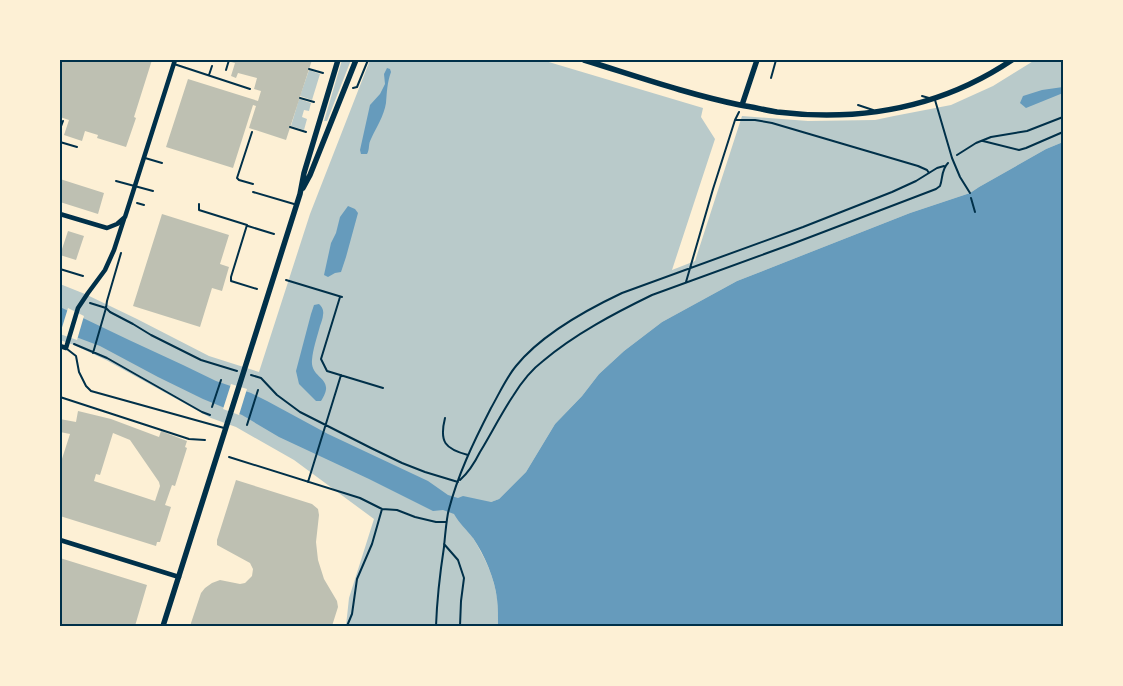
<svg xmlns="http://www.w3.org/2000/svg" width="1123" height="686" font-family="Inter,sans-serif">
	<rect width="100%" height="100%" fill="#fdf0d5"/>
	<path fill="#b9caca" d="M 342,60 L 351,60 L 327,121 L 324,121 Z
		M 370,60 L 542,60 L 703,108 L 701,117 L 715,139 L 672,270 L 695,261 L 742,116 L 808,121 L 875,120 L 894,116 L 951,105 L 993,86 L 1035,60 L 1063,60 L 1063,142 L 1046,149 L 979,187 L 970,193 L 910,213 L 737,281 L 662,322 L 624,351 L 599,374 L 582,396 L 555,424 L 526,472 L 499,499 L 491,502 L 473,538 C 484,556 494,576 497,598 C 498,607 498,617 498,626 L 346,626 L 349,598 L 374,519 L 294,460 L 236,427 L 211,418 L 106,360 L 74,345 L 60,340 L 60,284 L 85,294 L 137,319 L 209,356 L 259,372 L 310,214 Z
		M 309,70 L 320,74 L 312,100 L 300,96 Z
		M 299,99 L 311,103 L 309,111 L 304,110 L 302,117 L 307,119 L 304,130 L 291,126 Z"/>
	<path fill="#669bbc" d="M 387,68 L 390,69 L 391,72 C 387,83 387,92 386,103 C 384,116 376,128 371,139 C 368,144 370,149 367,154 L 361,154 L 360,150 L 370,105 L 380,94 L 385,84 L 384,74 Z
		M 1063,87 L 1063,93 L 1026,108 L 1020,103 L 1023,96 L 1042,90 Z
		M 1063,142 L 1063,626 L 498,626 C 498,617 498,608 497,599 C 495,579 484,554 473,538 C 467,530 459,523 454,514 L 443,510 L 433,511 L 369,479 L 279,437 L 242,415 L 203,399 L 158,377 L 100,346 L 60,331 L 60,307 L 129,340 L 183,365 L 216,381 L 251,393 L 267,401 L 328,434 L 428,481 L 448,495 L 458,498 L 463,496 L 491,502 L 499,499 L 526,472 L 555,424 L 582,396 L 599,374 L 624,351 L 662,322 L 737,281 L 910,213 L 970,193 L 979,187 L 1046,149 Z
		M 348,206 L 355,209 L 358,213 L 346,257 L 341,272 L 335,273 L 328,277 L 324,275 L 331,243 L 336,233 L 340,217 Z
		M 319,304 C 322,307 324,310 323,315 C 323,318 321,323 320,326 C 317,337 313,349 312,360 C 310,380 337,377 321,401 L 316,401 L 299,384 L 296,371 L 311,314 L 314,305 Z"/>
	<path fill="#fdf0d5" d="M 68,308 L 84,316 L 77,340 L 60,334 Z
		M 231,384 L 247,389 L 239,415 L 223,409 Z"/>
	<path fill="#bec0b2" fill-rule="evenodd" d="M 60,60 L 152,60 L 134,117 L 136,118 L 126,147 L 97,138 L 98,135 L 85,131 L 82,141 L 64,135 L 69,120 L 60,117 Z
		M 231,60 L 312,60 L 286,140 L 249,128 L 256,106 L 253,105 L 233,168 L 166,147 L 188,79 L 258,101 L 261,91 L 254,89 L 257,78 L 238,73 L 236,78 L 231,76 L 235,63 L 231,62 Z
		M 60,179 L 104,193 L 98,214 L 60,202 Z
		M 162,214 L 229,235 L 220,264 L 229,267 L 222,291 L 212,288 L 200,327 L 133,306 Z
		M 68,231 L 84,236 L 76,260 L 60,255 Z
		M 78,411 L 111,419 L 159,437 L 161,431 L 187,441 L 185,447 L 187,448 L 175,486 L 172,485 L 165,505 L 171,507 L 160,542 L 157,542 L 156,546 L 60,516 L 60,465 L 70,434 L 60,432 L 60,419 L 76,422 ZM 113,433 L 130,440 L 159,482 L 160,486 L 155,501 L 94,481 L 96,474 L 100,475 Z
		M 236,480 L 312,504 L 318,509 L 319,515 L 316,542 L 318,560 L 324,579 L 337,601 L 338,607 L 332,626 L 190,626 L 201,593 L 205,588 L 212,583 L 220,580 L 240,584 L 245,583 L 252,576 L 253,569 L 250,563 L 217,545 L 217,540 Z
		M 60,558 L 147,585 L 135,626 L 60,626 Z"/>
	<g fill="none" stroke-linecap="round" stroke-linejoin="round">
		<path stroke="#003049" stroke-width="2" d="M 309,69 L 323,73
			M 226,70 L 229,60
			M 353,88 L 357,87 L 368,60
			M 300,98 L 314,102
			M 735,120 L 755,120 L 772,123 L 918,166 L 927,170 L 929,173
			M 290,127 L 306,132
			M 252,132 L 237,178 L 239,180 L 253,184
			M 983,141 L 1019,150 L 1026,148 L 1063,132
			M 957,155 L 976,143 L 991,137 L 1027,131 L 1063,117
			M 971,198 L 975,212
			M 137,203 L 144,205
			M 199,204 L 199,210 L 247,225 L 231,277 L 231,281 L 257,289
			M 248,226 L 274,234
			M 286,280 L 342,297
			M 686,282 L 713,189 L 735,120 L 739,112
			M 340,297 L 321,359 L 327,371 L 383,388
			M 90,303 L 106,308 L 110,312 L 133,324 L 151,335 L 201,360 L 237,371
			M 74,344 L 107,358 L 202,412 L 210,415
			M 93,353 L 106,308 L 107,301 L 121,253
			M 251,375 L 261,378 L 277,395 L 300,412 L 371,448 L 402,463 L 425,472 L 458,482
			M 60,397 L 189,439 L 205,440
			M 212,407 L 221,380
			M 445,418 C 439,442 445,449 468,455
			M 247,425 L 258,390
			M 229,457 L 360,498 L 382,509 L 397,510 L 415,517 L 436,522 L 446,522
			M 460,480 C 468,473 475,462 480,452 C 491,434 501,414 513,396 C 521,383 531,370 543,361 C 575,334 615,313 652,295 L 792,244 L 936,189 L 940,186 C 943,178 941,170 948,163
			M 308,482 L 341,375
			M 444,544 L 458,560 L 464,578 L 461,601 L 460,626
			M 347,626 L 352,614 L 357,579 L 372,544 L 382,509
			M 436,626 C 437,599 440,573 444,547 C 445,536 446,524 448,513 C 457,476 474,441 491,408 C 499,394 506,378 516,366 C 541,335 586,310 622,293 L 803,227 L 892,192 L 916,181 L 937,168 L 944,166"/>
		<path stroke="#003049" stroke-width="2" d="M 174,64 L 250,89
			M 209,75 L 212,66
			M 771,78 L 776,60
			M 922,96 L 929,98
			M 935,100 L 952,158 L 960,177 L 970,193
			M 858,105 L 873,110
			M 60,129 L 63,121
			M 60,142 L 77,147
			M 145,158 L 162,163
			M 116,181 L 153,191
			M 253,192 L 294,204
			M 60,269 L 83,276
			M 67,349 L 76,356 L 79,372 L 86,386 L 91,391 L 224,428"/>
		<path stroke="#003049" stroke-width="4.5" d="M 60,214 L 107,228 L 117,224 L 125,217 L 175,60
			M 60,346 L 66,348 L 78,308 L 88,293 L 105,270 L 114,250 L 124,219
			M 60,540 L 179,577"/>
		<path stroke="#003049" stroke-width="5.5" d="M 584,60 C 636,76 687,94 740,105 C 753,107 765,110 777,112 C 861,122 942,107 1012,60
			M 742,105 L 757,60
			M 303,188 L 310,175 L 356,60
			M 163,626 L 300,194 L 304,173 L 338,60"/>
	</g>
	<rect width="1123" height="686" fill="none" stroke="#fdf0d5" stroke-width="122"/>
	<rect x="61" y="61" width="1001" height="564" fill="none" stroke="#003049" stroke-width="2"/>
</svg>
